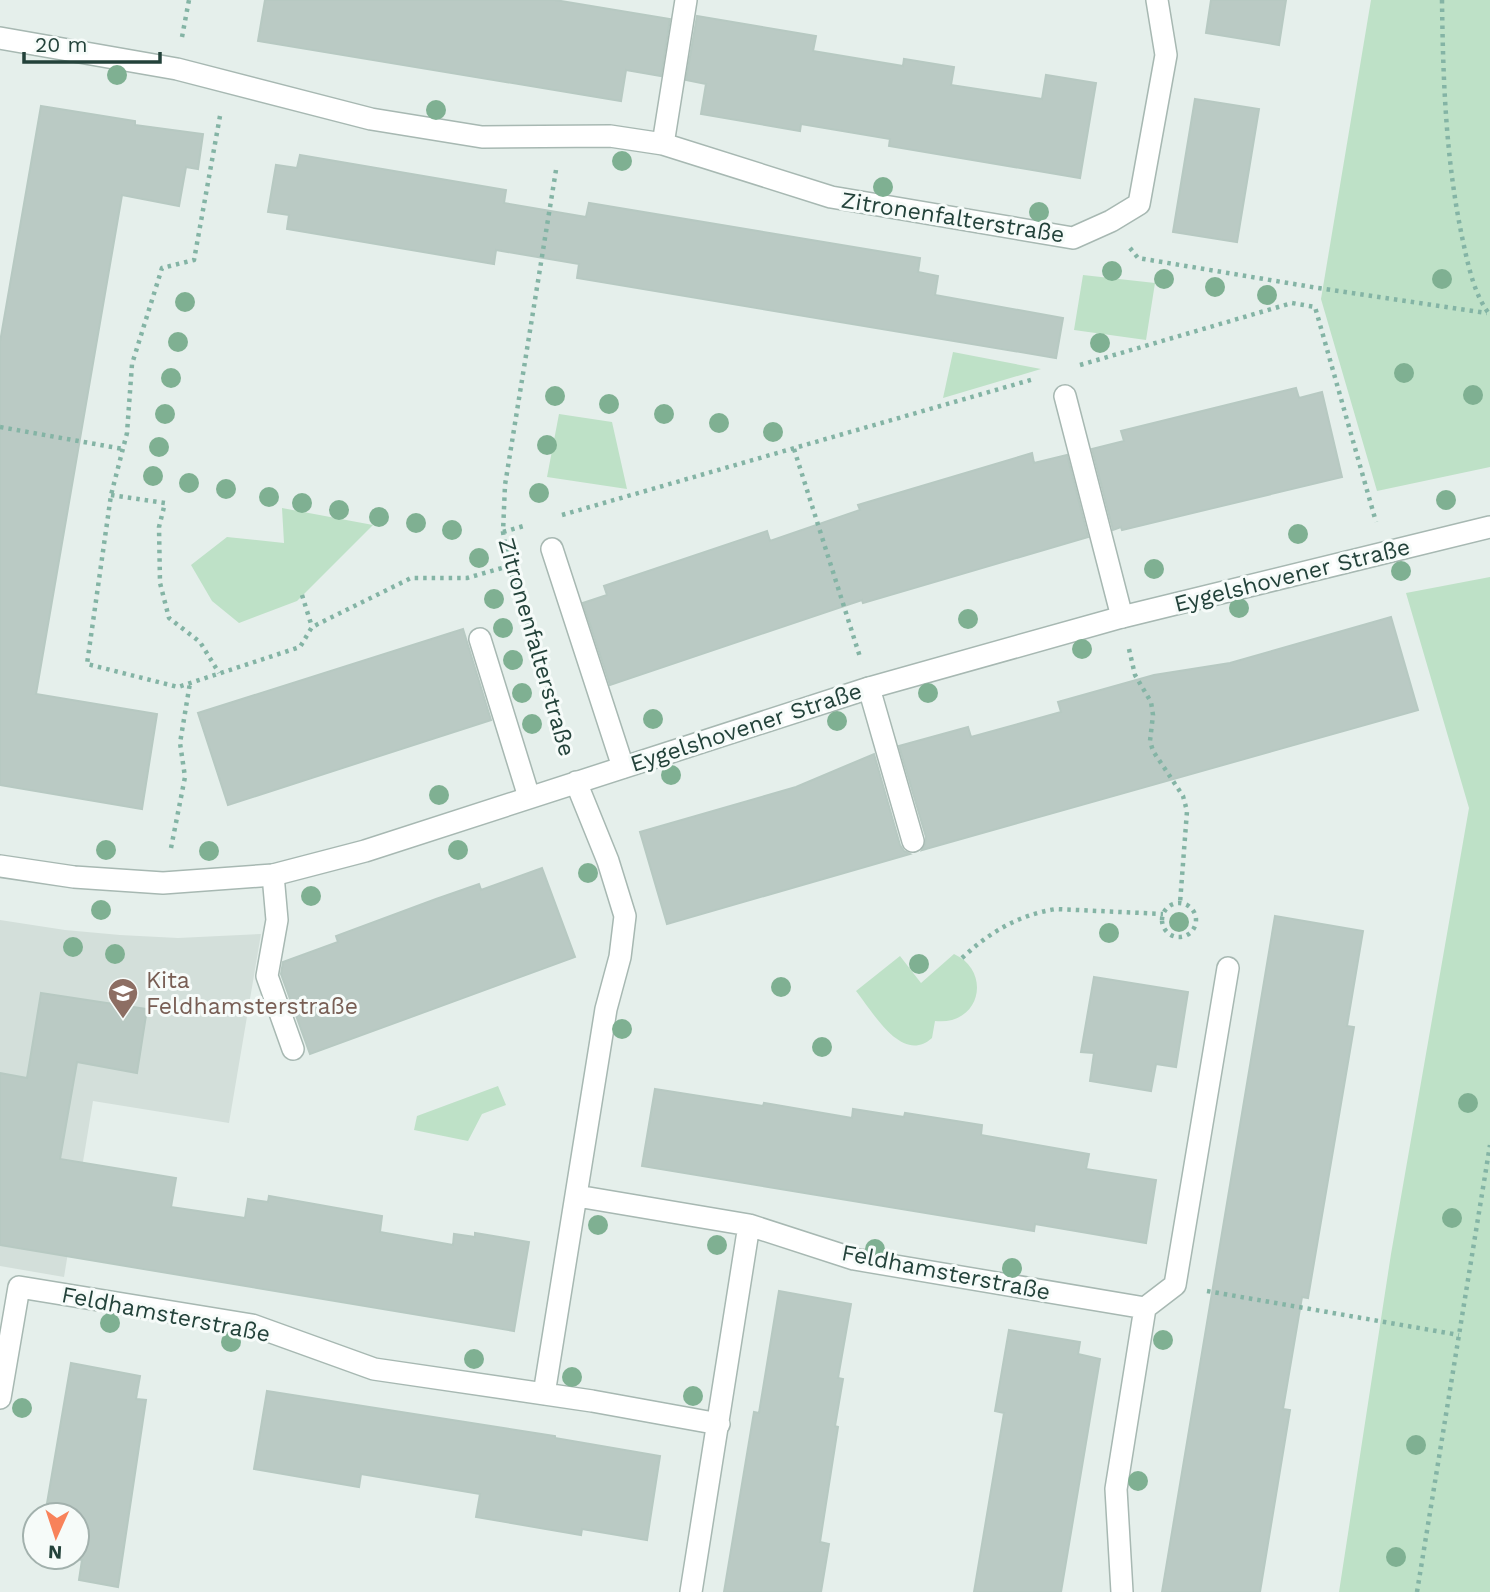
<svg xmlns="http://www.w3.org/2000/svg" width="1490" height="1592" font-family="'Work Sans',sans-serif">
	<rect width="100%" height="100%" fill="#e5efeb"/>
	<path fill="#d3dfda" d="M 0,920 L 65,930 L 120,935 L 178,938 L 261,934 L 229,1123 L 93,1101 L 64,1277 L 0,1266 Z"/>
	<path fill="#bee1c7" d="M 1371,0 L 1490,0 L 1490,467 L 1377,491 L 1321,299 Z
		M 1083,275 L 1155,283 L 1146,340 L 1074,330 Z
		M 953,352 L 1041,369 L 943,398 Z
		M 559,414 L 612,422 L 627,489 L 547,477 Z
		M 282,508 L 373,525 L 297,601 L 239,623 L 212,601 L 191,565 L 227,537 L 284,543 Z
		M 1490,577 L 1490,1592 L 1339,1592 L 1391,1254 L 1469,808 L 1406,593 Z
		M 954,954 C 992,971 981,1026 935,1021 L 932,1038 C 902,1065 873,1012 856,991 L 900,956 L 921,983 Z
		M 498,1086 L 506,1105 L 482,1114 L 468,1141 L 414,1130 L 417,1116 Z"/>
	<path fill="#bacac4" stroke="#b7c9c2" stroke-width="2" d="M 265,0 L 555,0 L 670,19 L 661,76 L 626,70 L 621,101 L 258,41 Z
		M 1211,0 L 1286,0 L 1279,45 L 1206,33 Z
		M 697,16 L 816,36 L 813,51 L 903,66 L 904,59 L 954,67 L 951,85 L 1042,99 L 1046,75 L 1096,83 L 1080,178 L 889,146 L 890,139 L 801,124 L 800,131 L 701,114 L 706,84 L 686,80 Z
		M 1195,99 L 1259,109 L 1237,242 L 1173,232 Z
		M 41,106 L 135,121 L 135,125 L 203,134 L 198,169 L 186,167 L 179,206 L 122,195 L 36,694 L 157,714 L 142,809 L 0,785 L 0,342 Z
		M 300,155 L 506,190 L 504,203 L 586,217 L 589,203 L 920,258 L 918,272 L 938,276 L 935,295 L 1063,318 L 1056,358 L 577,278 L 579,264 L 496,250 L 494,264 L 287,229 L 289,215 L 268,212 L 276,165 L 297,168 Z
		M 1296,388 L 1299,398 L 1322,392 L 1342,477 L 1122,530 L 1121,527 L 1113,530 L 1092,449 L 1124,441 L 1121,431 Z
		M 1032,453 L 1034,463 L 1067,455 L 1088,537 L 863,603 L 862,600 L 610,685 L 583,603 L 607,595 L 604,586 L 767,531 L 770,541 L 860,510 L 858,505 Z
		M 1391,617 L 1418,710 L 922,850 L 925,845 L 926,837 L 899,746 L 968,727 L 971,737 L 1061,712 L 1058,702 L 1154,675 L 1230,663 Z
		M 463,629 L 491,720 L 228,805 L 198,713 Z
		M 874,754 L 900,845 L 904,851 L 910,854 L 667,924 L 640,832 L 796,787 Z
		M 542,868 L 575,957 L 310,1054 L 281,974 L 283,962 L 338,942 L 336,936 L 436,899 L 479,884 L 481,890 Z
		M 1275,916 L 1363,931 L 1347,1026 L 1354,1027 L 1308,1298 L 1302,1297 L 1283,1409 L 1290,1410 L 1260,1592 L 1162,1592 Z
		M 1094,977 L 1188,992 L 1176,1067 L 1156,1064 L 1151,1091 L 1090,1081 L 1094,1053 L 1081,1052 Z
		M 41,993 L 147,1009 L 137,1073 L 77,1062 L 60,1159 L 176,1178 L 171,1207 L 245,1218 L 248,1199 L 268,1202 L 269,1196 L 382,1216 L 380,1232 L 453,1245 L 454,1234 L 475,1237 L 475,1233 L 529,1242 L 514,1331 L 0,1245 L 0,1073 L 27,1078 Z
		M 655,1089 L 763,1106 L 764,1103 L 852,1118 L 853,1109 L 904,1117 L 905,1113 L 982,1125 L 981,1135 L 1089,1154 L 1086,1169 L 1156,1180 L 1146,1243 L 1035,1224 L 1034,1231 L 642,1166 Z
		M 779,1291 L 851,1304 L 838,1378 L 843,1379 L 835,1426 L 838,1427 L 820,1542 L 829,1544 L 821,1592 L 724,1592 L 754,1412 L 759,1413 Z
		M 1009,1330 L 1080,1342 L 1078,1354 L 1100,1359 L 1061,1592 L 974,1592 L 1004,1413 L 995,1411 Z
		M 71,1363 L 140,1376 L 136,1399 L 146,1400 L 118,1587 L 79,1580 L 82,1560 L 62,1557 L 77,1557 L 77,1515 L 45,1515 Z
		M 267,1391 L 555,1436 L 555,1438 L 660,1456 L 647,1540 L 582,1529 L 581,1535 L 476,1517 L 480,1494 L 361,1474 L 359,1487 L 254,1469 Z"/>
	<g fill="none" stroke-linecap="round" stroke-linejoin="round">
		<g stroke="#a7b8b2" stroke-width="24">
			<path id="service" d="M 1065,396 L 1122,617
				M 552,549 L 623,767
				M 480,639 L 529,797
				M 869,688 L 913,841
				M 273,875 L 277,920 L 267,976 L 293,1049"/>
		</g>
		<g stroke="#a7b8b2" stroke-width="24">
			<path id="minor" d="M 0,38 L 177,69 L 371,119 L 482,137 L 610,136 L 663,144 L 831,197 L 1073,238 L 1111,221 L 1139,204 L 1166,55 L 1157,0
				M 663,144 L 686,0
				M 0,866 L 74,877 L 163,883 L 273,875 L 365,851 L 869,688 L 1122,617 L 1490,527
				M 577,1196 L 749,1225 L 854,1259 L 1145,1308
				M 544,1394 L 606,1009 L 620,957 L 625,916 L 608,861 L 576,782
				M 0,1398 L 19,1287 L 252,1325 L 374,1369 L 592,1401 L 719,1424
				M 691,1592 L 749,1225
				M 1122,1592 L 1116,1489 L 1145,1308 L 1175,1285 L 1228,968"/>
		</g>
		<path stroke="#84b4a5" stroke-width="4.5" stroke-dasharray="3.5 5" stroke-linecap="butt" d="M 1442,0 C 1443,83 1446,165 1464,246 C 1469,269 1475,296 1490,315
			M 182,37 L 189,0
			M 220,116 L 194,260 L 162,268 L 132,364 L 127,433 L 111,495 L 87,664 L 178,687 L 300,647 L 312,627 L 411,578 L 467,578 L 509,566
			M 556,170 L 505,485 L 503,532 L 509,566 L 567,750
			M 1130,248 L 1138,258 L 1318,288 L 1487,313
			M 1080,365 L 1292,303 L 1315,307 L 1376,522
			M 0,427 L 123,449
			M 794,449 L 860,657
			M 111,495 L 165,503 L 159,527 L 160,583 L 169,618 L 200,642 L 219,673
			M 562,515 L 1034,379
			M 503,532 L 527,525
			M 302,595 L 312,627
			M 1129,649 L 1135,675 L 1151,702 L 1153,715 L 1150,741 L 1153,751 L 1183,796 L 1187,811 L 1180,903
			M 171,848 L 185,777 L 180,743 L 190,683
			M1162 920a17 17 0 1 1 34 0a17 17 0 1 1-34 0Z
			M 962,958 C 990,932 1018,915 1056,909 L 1163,914
			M 1207,1291 L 1459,1335
			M 1417,1592 L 1490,1145"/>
		<use href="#service" stroke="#fff" stroke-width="21"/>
		<use href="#minor" stroke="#fff" stroke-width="21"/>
	</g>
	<g fill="#7fb092">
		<circle cx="117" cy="75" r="10"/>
		<circle cx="436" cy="110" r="10"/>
		<circle cx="622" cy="161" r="10"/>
		<circle cx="883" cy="187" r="10"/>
		<circle cx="1039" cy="212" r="10"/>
		<circle cx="1112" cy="271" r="10"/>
		<circle cx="1164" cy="279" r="10"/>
		<circle cx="1442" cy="279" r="10"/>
		<circle cx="1215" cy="287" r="10"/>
		<circle cx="1267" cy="295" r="10"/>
		<circle cx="185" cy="302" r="10"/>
		<circle cx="178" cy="342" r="10"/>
		<circle cx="1100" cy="343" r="10"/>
		<circle cx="1404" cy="373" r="10"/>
		<circle cx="171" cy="378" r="10"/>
		<circle cx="1473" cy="395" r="10"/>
		<circle cx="555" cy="396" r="10"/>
		<circle cx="609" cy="404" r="10"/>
		<circle cx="165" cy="414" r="10"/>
		<circle cx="664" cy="414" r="10"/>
		<circle cx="719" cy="423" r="10"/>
		<circle cx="773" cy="432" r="10"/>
		<circle cx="547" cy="445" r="10"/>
		<circle cx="159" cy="447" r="10"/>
		<circle cx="153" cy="476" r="10"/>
		<circle cx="189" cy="483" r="10"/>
		<circle cx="226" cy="489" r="10"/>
		<circle cx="539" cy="493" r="10"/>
		<circle cx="269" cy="497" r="10"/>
		<circle cx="1446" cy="500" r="10"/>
		<circle cx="302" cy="503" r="10"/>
		<circle cx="339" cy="510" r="10"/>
		<circle cx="379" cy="517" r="10"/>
		<circle cx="416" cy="523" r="10"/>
		<circle cx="452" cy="530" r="10"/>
		<circle cx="1298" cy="534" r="10"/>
		<circle cx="479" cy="558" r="10"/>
		<circle cx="1154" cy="569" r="10"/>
		<circle cx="1401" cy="571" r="10"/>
		<circle cx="494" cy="599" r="10"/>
		<circle cx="1239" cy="608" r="10"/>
		<circle cx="968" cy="619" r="10"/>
		<circle cx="503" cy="628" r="10"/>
		<circle cx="1082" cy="649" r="10"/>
		<circle cx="513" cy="660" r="10"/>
		<circle cx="522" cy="693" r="10"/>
		<circle cx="928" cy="693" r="10"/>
		<circle cx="653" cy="719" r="10"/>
		<circle cx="837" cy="721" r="10"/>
		<circle cx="532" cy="724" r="10"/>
		<circle cx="671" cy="775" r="10"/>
		<circle cx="439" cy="795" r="10"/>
		<circle cx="106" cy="850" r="10"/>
		<circle cx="458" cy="850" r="10"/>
		<circle cx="209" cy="851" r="10"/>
		<circle cx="588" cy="873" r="10"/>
		<circle cx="311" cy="896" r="10"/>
		<circle cx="101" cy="910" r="10"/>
		<circle cx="1179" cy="922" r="10"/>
		<circle cx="1109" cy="933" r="10"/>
		<circle cx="73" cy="947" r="10"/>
		<circle cx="115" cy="954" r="10"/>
		<circle cx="919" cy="964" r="10"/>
		<circle cx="781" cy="987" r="10"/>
		<circle cx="622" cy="1029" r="10"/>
		<circle cx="822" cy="1047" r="10"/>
		<circle cx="1468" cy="1103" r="10"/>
		<circle cx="1452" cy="1218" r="10"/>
		<circle cx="598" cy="1225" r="10"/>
		<circle cx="717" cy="1245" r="10"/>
		<circle cx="875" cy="1249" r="10"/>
		<circle cx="1012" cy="1268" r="10"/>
		<circle cx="110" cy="1323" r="10"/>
		<circle cx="1163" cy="1340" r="10"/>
		<circle cx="231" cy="1342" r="10"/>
		<circle cx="474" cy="1359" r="10"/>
		<circle cx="572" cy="1377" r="10"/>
		<circle cx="693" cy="1396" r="10"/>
		<circle cx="22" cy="1408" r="10"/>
		<circle cx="1416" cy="1445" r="10"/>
		<circle cx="1138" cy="1481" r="10"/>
		<circle cx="1396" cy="1557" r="10"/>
	</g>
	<defs>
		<g id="school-pin" transform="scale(1.575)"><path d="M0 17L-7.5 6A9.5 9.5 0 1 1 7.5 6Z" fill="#8d6e63" stroke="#f6fbf9"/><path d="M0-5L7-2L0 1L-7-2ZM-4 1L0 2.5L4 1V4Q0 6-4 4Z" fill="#fff"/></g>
	</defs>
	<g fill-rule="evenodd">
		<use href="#school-pin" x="123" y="993"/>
	</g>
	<g text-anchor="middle" stroke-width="6" stroke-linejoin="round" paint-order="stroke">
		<g font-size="23" fill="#23423a" stroke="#f6fbf9">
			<text transform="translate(953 217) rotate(9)" y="8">Zitronenfalterstraße</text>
			<text transform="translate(1292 575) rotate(-14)" y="8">Eygelshovener Straße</text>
			<text transform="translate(537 647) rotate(74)" y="8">Zitronenfalterstraße</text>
			<text transform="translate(746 727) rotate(-18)" y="8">Eygelshovener Straße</text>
			<text transform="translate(946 1272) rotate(11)" y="8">Feldhamsterstraße</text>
			<text transform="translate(166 1314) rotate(11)" y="8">Feldhamsterstraße</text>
		</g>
		<g font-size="23" fill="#785e54" stroke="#f6fbf9" text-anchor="start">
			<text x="146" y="988">Kita<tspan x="146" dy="26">Feldhamsterstraße</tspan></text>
		</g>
	</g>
	<g transform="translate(56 1536) rotate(183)"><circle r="33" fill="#f6fbf9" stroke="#a2b1ad" stroke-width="2"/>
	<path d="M0-5L12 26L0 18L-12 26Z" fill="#f8825a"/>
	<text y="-10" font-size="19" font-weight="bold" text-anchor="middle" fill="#23423a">N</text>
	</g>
	<path d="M24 52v10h136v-10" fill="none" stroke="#23423a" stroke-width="3.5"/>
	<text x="35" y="52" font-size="21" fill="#23423a" stroke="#f6fbf9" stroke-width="5" paint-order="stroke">20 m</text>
</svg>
